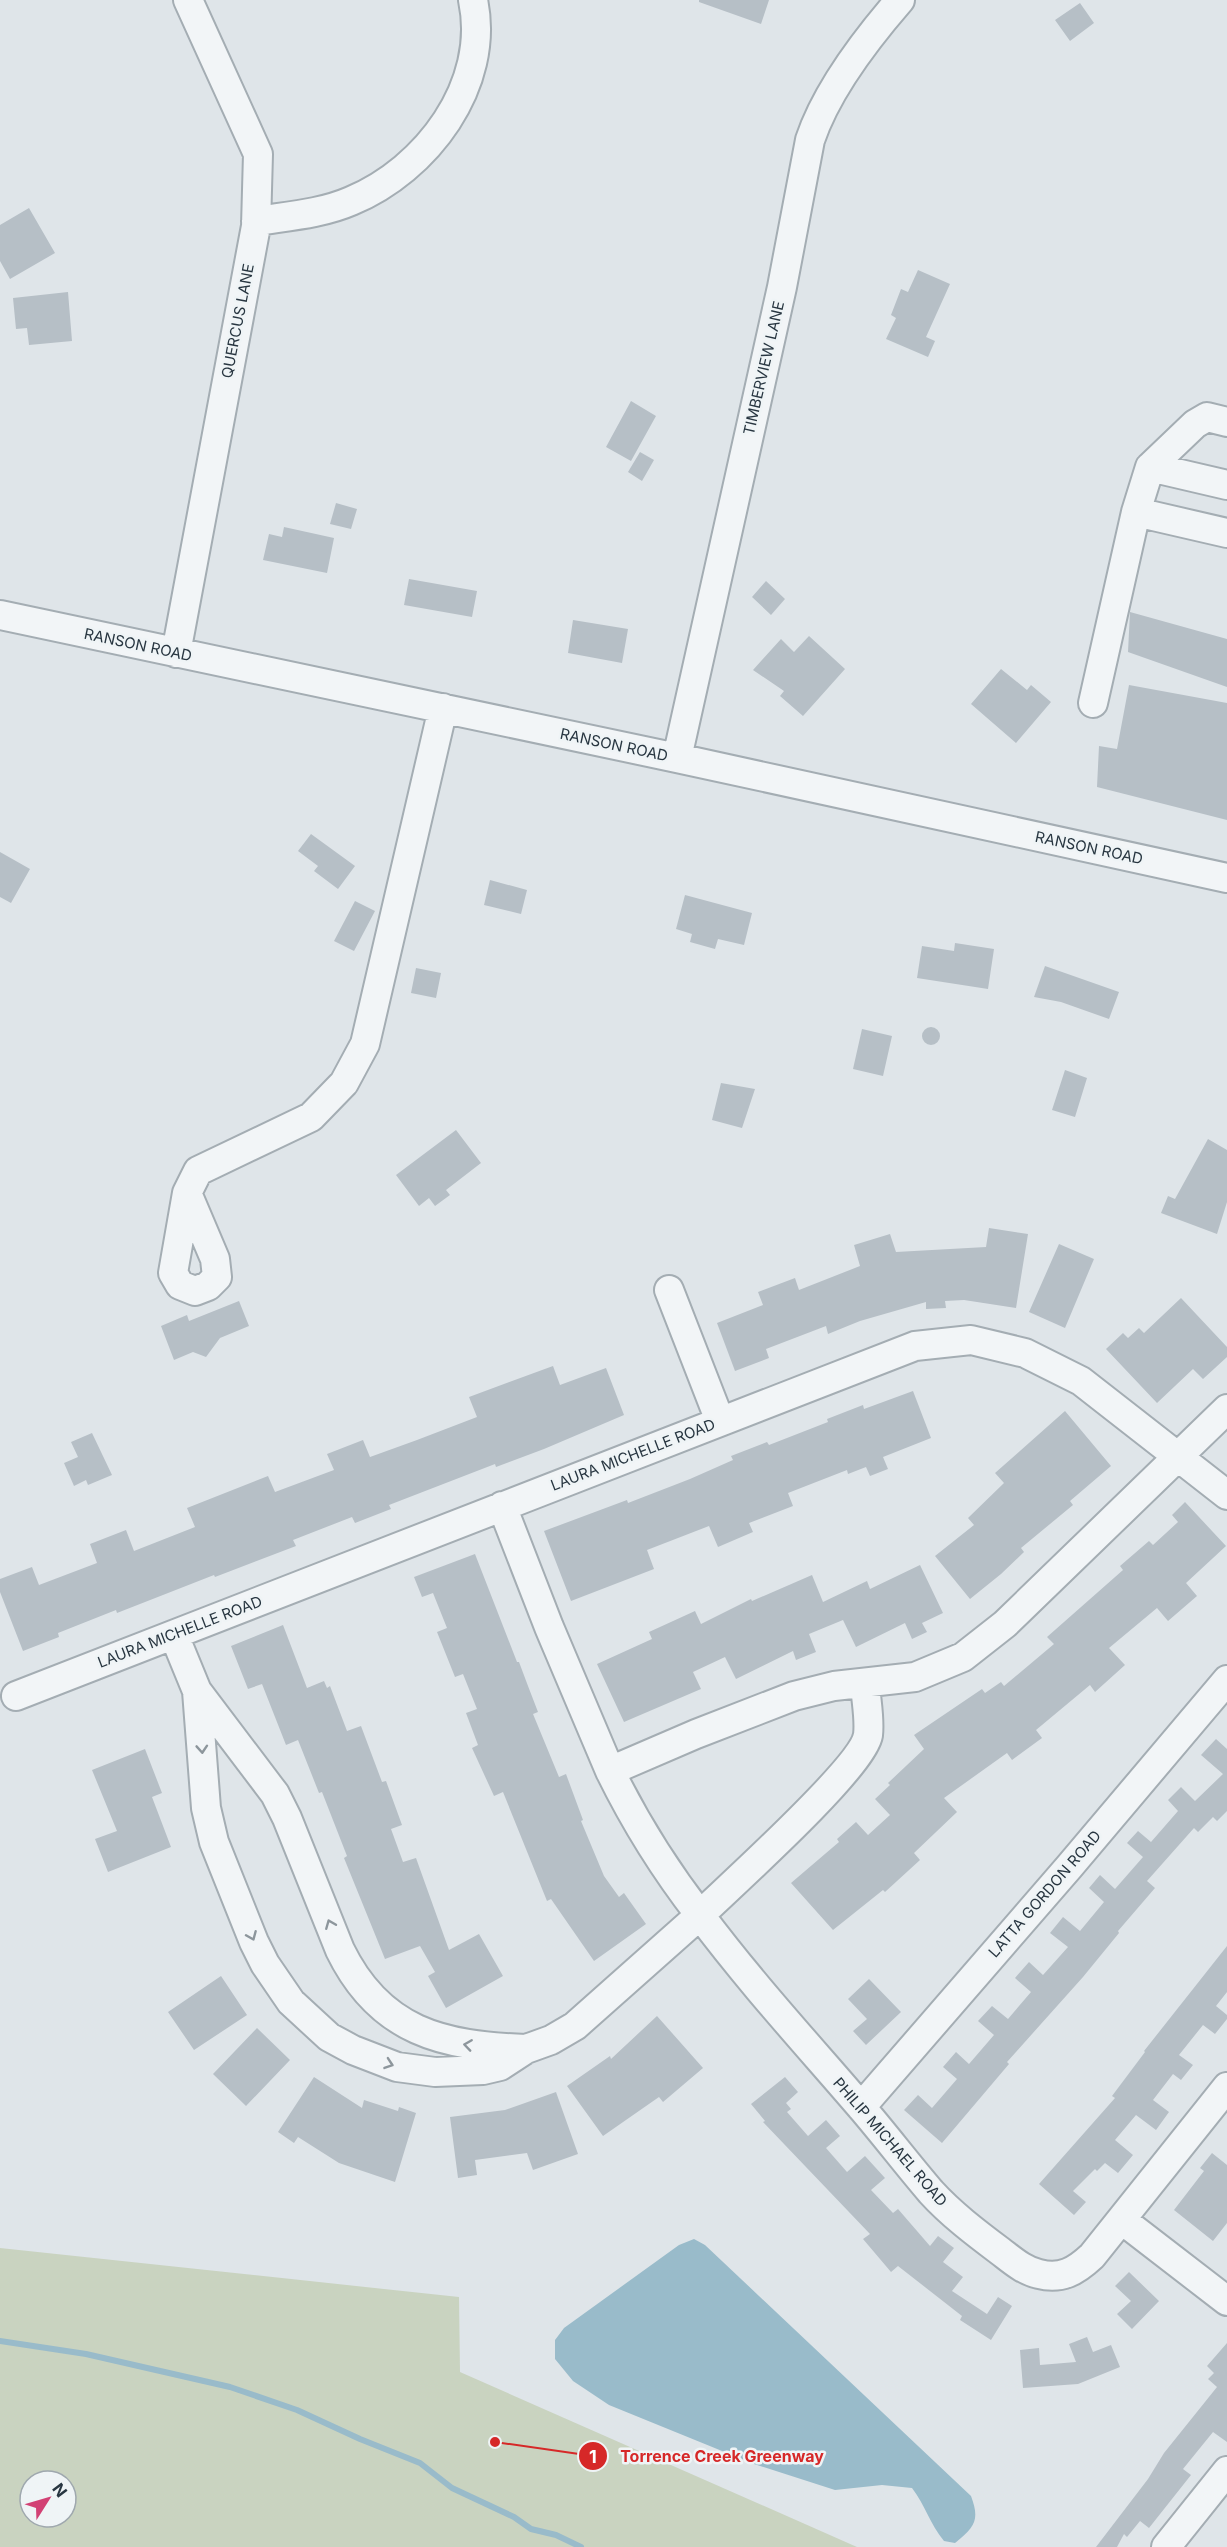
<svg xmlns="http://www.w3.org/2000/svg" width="1227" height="2547" font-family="Inter,sans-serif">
	<rect width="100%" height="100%" fill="#dfe5e9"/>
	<path fill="#c9d3c0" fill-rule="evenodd" d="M 0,2248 L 459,2297 L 460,2372 L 857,2547 L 0,2547 ZM 30,2481 L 66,2481 L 66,2517 L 30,2517 Z"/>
	<path fill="#99bbca" d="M 694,2239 L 705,2245 L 971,2496 C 980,2520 975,2527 955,2543 L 944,2541 C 930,2524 925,2505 912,2488 L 882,2485 L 835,2490 L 754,2464 L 609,2405 L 573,2381 L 555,2359 L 555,2340 L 564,2328 L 679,2245 Z"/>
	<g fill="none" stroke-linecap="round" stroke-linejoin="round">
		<path stroke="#99bbca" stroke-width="6" d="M 0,2341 L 86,2354 L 230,2387 L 297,2410 L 360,2439 L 420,2463 L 452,2488 L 514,2517 L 531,2529 L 556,2535 L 581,2547"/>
	</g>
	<path fill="#b6bfc6" d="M 699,0 L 769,0 L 761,24 L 699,2 Z
		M 1080,3 L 1094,23 L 1070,41 L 1055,20 Z
		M 29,208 L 55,253 L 10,279 L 0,261 L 0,225 Z
		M 918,270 L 950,284 L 926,337 L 935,341 L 928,357 L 886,339 L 896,318 L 891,315 L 901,289 L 908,292 Z
		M 68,292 L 72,341 L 29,345 L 27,328 L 16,329 L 13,298 Z
		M 631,401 L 656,416 L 631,461 L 606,447 Z
		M 640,452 L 654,460 L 642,481 L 628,472 Z
		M 336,503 L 357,509 L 351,529 L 330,524 Z
		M 284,527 L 334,538 L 327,573 L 263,560 L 269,534 L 282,537 Z
		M 409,579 L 477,591 L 472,617 L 404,605 Z
		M 766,581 L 785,599 L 771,615 L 752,597 Z
		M 1130,612 L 1227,639 L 1227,687 L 1128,652 Z
		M 573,620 L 628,629 L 622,663 L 568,653 Z
		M 809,636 L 845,669 L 803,716 L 780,696 L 784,691 L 753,670 L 781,639 L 794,652 Z
		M 1001,669 L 1027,690 L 1031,685 L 1051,702 L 1016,743 L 971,704 Z
		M 1129,685 L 1227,703 L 1227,820 L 1097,787 L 1099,746 L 1117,749 Z
		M 311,834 L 355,866 L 338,889 L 314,871 L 318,866 L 298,851 Z
		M 0,852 L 30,869 L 11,903 L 0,897 Z
		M 490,880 L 527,890 L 521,914 L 484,905 Z
		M 685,895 L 752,913 L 744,945 L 718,939 L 715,949 L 690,942 L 692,934 L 676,929 Z
		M 355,901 L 375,911 L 354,951 L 334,941 Z
		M 955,943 L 994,949 L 988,989 L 917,978 L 922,946 L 954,951 Z
		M 1045,966 L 1119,992 L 1109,1019 L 1061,1002 L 1034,997 Z
		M 416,968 L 441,973 L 436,998 L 411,993 Z
		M922 1036a9 9 0 1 1 18 0a9 9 0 1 1-18 0Z
		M 862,1029 L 892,1036 L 883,1076 L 853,1069 Z
		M 1065,1070 L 1087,1078 L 1075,1117 L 1052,1110 Z
		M 721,1083 L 755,1089 L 742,1128 L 712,1120 Z
		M 456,1130 L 481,1163 L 446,1190 L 450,1195 L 435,1206 L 429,1198 L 419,1206 L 396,1175 Z
		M 1208,1139 L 1227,1150 L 1227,1202 L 1217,1234 L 1161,1213 L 1168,1196 L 1175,1199 Z
		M 989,1228 L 1028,1234 L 1016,1308 L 964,1300 L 945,1301 L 946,1308 L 926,1309 L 926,1302 L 860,1321 L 828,1334 L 826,1326 L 766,1349 L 769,1358 L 735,1371 L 717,1323 L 763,1305 L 758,1292 L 795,1278 L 799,1290 L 860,1266 L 854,1245 L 890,1234 L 896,1252 L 986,1247 Z
		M 1059,1244 L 1094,1259 L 1065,1328 L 1029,1312 Z
		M 1181,1298 L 1227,1347 L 1227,1357 L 1203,1379 L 1193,1369 L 1157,1403 L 1106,1349 L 1123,1333 L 1128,1338 L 1139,1328 L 1144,1333 Z
		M 239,1301 L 249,1326 L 220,1338 L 206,1357 L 193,1352 L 174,1360 L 161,1326 L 187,1315 L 189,1321 Z
		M 553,1366 L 560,1385 L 606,1368 L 624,1415 L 544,1449 L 496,1467 L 495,1464 L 389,1505 L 391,1509 L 355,1523 L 352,1517 L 293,1540 L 296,1546 L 215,1577 L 214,1575 L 117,1613 L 116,1610 L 58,1633 L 59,1637 L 23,1651 L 0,1592 L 0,1579 L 32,1567 L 39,1585 L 97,1563 L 90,1544 L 126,1530 L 134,1551 L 195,1527 L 187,1508 L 268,1476 L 275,1492 L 334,1470 L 327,1454 L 363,1440 L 370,1457 L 417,1440 L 477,1417 L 469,1397 Z
		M 913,1391 L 931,1438 L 883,1457 L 888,1469 L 870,1476 L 866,1467 L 848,1474 L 847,1470 L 788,1493 L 793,1506 L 749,1523 L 753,1532 L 718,1547 L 709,1526 L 647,1550 L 654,1569 L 571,1601 L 544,1531 L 627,1500 L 628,1503 L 690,1479 L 733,1460 L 731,1456 L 767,1442 L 769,1445 L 828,1422 L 827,1419 L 863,1405 L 864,1409 Z
		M 1065,1411 L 1111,1466 L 1070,1501 L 1073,1505 L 1021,1548 L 1024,1552 L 1001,1574 L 970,1599 L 935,1556 L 974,1525 L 968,1518 L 1004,1483 L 995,1473 Z
		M 92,1433 L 112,1475 L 88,1485 L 86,1480 L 74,1486 L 64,1463 L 78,1457 L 71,1442 Z
		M 1185,1502 L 1226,1546 L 1186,1583 L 1197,1596 L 1168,1621 L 1157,1608 L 1109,1648 L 1125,1665 L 1095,1692 L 1090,1685 L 1036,1730 L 1042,1738 L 1012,1760 L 1007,1753 L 944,1798 L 957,1812 L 914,1853 L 920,1860 L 885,1892 L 883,1890 L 833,1930 L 791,1883 L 839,1842 L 837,1839 L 856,1822 L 868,1835 L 890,1815 L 875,1799 L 890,1785 L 888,1783 L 924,1749 L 914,1735 L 982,1689 L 985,1693 L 1001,1682 L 1004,1686 L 1054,1644 L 1047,1637 L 1123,1570 L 1120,1566 L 1149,1541 L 1153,1545 L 1178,1522 L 1172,1515 Z
		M 475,1554 L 517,1662 L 519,1662 L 528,1686 L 538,1712 L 533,1714 L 559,1777 L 566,1774 L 583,1820 L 581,1821 L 604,1876 L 619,1897 L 624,1893 L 646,1924 L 594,1961 L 551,1899 L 547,1901 L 503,1792 L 494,1796 L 472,1748 L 478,1745 L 466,1713 L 477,1709 L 463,1674 L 455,1677 L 437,1632 L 447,1628 L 433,1593 L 422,1597 L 414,1577 Z
		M 920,1565 L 943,1613 L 922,1623 L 927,1632 L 912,1639 L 905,1623 L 856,1647 L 843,1620 L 809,1634 L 816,1652 L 796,1660 L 793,1651 L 736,1679 L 725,1657 L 693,1672 L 701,1689 L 624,1722 L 597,1664 L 652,1639 L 649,1632 L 695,1611 L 701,1624 L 751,1599 L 752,1601 L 812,1575 L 823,1602 L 867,1581 L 870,1589 Z
		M 283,1625 L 307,1688 L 324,1681 L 327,1688 L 330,1686 L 347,1731 L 361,1726 L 382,1782 L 386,1781 L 402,1825 L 391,1829 L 403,1862 L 416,1858 L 449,1950 L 479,1934 L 503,1976 L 446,2008 L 428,1976 L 435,1972 L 420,1946 L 385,1959 L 344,1858 L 347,1856 L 322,1792 L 319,1793 L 298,1740 L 286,1745 L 262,1684 L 248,1689 L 231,1646 Z
		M 1216,1739 L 1227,1749 L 1227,1811 L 1217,1821 L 1213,1817 L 1198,1832 L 1194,1828 L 1147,1881 L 1155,1888 L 1118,1931 L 1119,1933 L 1083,1977 L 1007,2062 L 1009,2064 L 942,2143 L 904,2110 L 918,2095 L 932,2108 L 957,2079 L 943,2067 L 956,2052 L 969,2064 L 994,2035 L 978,2021 L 992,2006 L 1008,2019 L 1031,1992 L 1015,1978 L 1029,1962 L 1043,1975 L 1068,1947 L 1050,1933 L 1063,1917 L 1080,1931 L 1104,1902 L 1089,1888 L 1100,1875 L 1115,1889 L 1143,1857 L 1127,1843 L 1138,1831 L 1151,1842 L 1178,1811 L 1168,1800 L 1181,1787 L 1195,1801 L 1223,1774 L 1201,1755 Z
		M 145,1749 L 162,1793 L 152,1797 L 171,1847 L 108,1872 L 95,1839 L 117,1831 L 92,1770 Z
		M 1227,1946 L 1227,1992 L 1216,2006 L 1227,2015 L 1227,2019 L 1215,2034 L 1203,2025 L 1179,2055 L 1193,2065 L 1181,2080 L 1173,2074 L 1153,2100 L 1169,2112 L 1156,2130 L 1136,2115 L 1115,2140 L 1133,2155 L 1118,2173 L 1105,2163 L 1097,2171 L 1095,2169 L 1073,2191 L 1086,2202 L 1074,2215 L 1039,2184 L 1115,2098 L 1112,2096 L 1145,2052 L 1144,2051 Z
		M 221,1976 L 247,2015 L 194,2050 L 168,2012 Z
		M 869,1979 L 901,2012 L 866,2045 L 853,2031 L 867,2019 L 848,1999 Z
		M 657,2016 L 703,2068 L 663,2102 L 659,2097 L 603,2136 L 567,2086 L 610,2056 L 611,2059 Z
		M 257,2028 L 290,2060 L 246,2106 L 213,2074 Z
		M 314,2077 L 362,2108 L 364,2100 L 398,2111 L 399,2107 L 416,2113 L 395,2182 L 339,2163 L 298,2137 L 294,2143 L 278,2132 Z
		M 785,2077 L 798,2092 L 786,2103 L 791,2109 L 787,2112 L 808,2136 L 826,2120 L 840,2136 L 826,2148 L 847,2172 L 865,2156 L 885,2178 L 871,2190 L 893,2213 L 898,2209 L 930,2246 L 938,2236 L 954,2248 L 943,2262 L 963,2277 L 952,2291 L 987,2314 L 998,2297 L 1012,2306 L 991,2340 L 960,2320 L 962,2316 L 898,2266 L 891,2272 L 863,2239 L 870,2234 L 763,2122 L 765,2121 L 751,2104 Z
		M 556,2092 L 578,2154 L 533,2170 L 527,2153 L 475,2160 L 477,2175 L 458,2178 L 450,2117 L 505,2110 Z
		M 1212,2153 L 1227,2165 L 1227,2223 L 1213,2241 L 1174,2210 L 1204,2171 L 1200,2168 Z
		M 1129,2272 L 1159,2301 L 1132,2329 L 1117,2314 L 1131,2301 L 1115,2286 Z
		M 1087,2337 L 1093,2352 L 1111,2345 L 1120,2367 L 1078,2384 L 1023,2388 L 1020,2350 L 1039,2348 L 1040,2365 L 1076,2362 L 1069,2344 Z
		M 1227,2343 L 1227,2442 L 1213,2432 L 1183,2469 L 1191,2475 L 1149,2528 L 1140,2521 L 1127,2537 L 1124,2534 L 1117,2547 L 1096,2547 L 1148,2479 L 1164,2453 L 1217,2387 L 1208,2379 L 1214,2373 L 1207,2366 Z"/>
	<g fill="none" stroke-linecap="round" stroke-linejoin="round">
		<g stroke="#a4adb3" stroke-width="32">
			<path id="minor" d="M 256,221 C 288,216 321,214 351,201 C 426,170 491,85 473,0
				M 1150,467 L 1227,485
				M 1136,512 L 1227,533
				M 0,615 L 677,758 L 1227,878
				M 176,653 L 256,226 L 258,154 L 188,0
				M 1093,703 L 1136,512 L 1150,467 L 1195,424 L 1207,417 L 1227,422
				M 677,758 L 782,287 L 810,140 C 826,92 867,38 900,0
				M 187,1193 L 215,1259 L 217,1277 L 208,1286 L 195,1291 L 180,1285 L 173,1273 L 187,1193 L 198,1171 L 311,1117 L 344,1083 L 365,1044 L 443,708
				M 669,1290 L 720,1421
				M 502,1506 L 549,1627 L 610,1771 L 696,1734 L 794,1696 L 834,1686 L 915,1677 L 963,1657 L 1005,1624 L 1227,1409
				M 174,1635 L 197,1691 L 275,1794 L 287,1818 L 340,1950 C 380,2032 443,2046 526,2049
				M 865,1684 C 866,1700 870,1719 868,1735 C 863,1767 730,1886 700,1915 C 750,1982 806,2043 861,2107 C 885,2135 907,2164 931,2192 C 951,2214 976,2233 1000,2251 C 1012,2260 1024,2271 1039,2274 C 1061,2280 1076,2271 1092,2256 L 1227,2087
				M 197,1691 L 206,1808 L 214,1842 L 254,1942 L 265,1964 L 291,2002 L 329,2037 L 353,2050 L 397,2067 L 435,2072 L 483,2070 L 500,2066 L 526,2049 L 551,2040 L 575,2026 L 700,1915 C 665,1870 635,1822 610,1771
				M 16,1696 L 915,1346 L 971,1340 L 1025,1353 L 1081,1381 L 1227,1495
				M 861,2107 L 1069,1867 L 1227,1680
				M 1122,2220 L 1227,2301
				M 1166,2547 L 1227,2471"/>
		</g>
		<use href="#minor" stroke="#f2f5f7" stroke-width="28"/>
	</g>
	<defs><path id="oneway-chevron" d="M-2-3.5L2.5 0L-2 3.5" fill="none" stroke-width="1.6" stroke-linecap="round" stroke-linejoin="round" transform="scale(1.5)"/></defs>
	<g stroke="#8d969c">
		<use href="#oneway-chevron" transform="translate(202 1749) rotate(86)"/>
		<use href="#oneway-chevron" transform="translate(330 1924) rotate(-112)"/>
		<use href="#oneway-chevron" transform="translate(252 1936) rotate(67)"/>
		<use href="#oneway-chevron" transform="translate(468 2045) rotate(-172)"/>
		<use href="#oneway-chevron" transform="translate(389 2064) rotate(19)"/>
	</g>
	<g text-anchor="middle" stroke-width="5" stroke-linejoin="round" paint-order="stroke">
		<g font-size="15" fill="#283641" stroke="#eff4f6">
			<text transform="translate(238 321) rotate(-79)" y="5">QUERCUS LANE</text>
			<text transform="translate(764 368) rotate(-77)" y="5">TIMBERVIEW LANE</text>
			<text transform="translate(138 645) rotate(12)" y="5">RANSON ROAD</text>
			<text transform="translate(614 745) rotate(12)" y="5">RANSON ROAD</text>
			<text transform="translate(1089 848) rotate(12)" y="5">RANSON ROAD</text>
			<text transform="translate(633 1455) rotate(-21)" y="5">LAURA MICHELLE ROAD</text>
			<text transform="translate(180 1632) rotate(-21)" y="5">LAURA MICHELLE ROAD</text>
			<text transform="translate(1045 1894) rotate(-49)" y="5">LATTA GORDON ROAD</text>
			<text transform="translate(890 2142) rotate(49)" y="5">PHILIP MICHAEL ROAD</text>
		</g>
	</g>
	<path fill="none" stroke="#d62828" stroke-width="2" d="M495 2442L593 2456"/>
	<g fill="#d62828" stroke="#eff4f6" stroke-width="2">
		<circle cx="495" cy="2442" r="6"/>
		<circle cx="593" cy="2456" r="15"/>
	</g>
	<g font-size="18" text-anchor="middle" font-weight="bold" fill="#fff">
		<text x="593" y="2463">1</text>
	</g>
	<g font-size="16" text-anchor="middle" font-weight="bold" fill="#d62828" stroke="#eff4f6" stroke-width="5" stroke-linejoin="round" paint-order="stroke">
		<text x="722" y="2462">Torrence Creek Greenway</text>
	</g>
	<g transform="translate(48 2499) rotate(53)"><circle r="28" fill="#eff4f6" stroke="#9fa8ae" stroke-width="1.5"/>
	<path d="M0-4.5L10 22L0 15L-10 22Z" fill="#d24174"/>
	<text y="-9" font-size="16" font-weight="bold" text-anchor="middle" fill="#283641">N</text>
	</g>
</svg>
